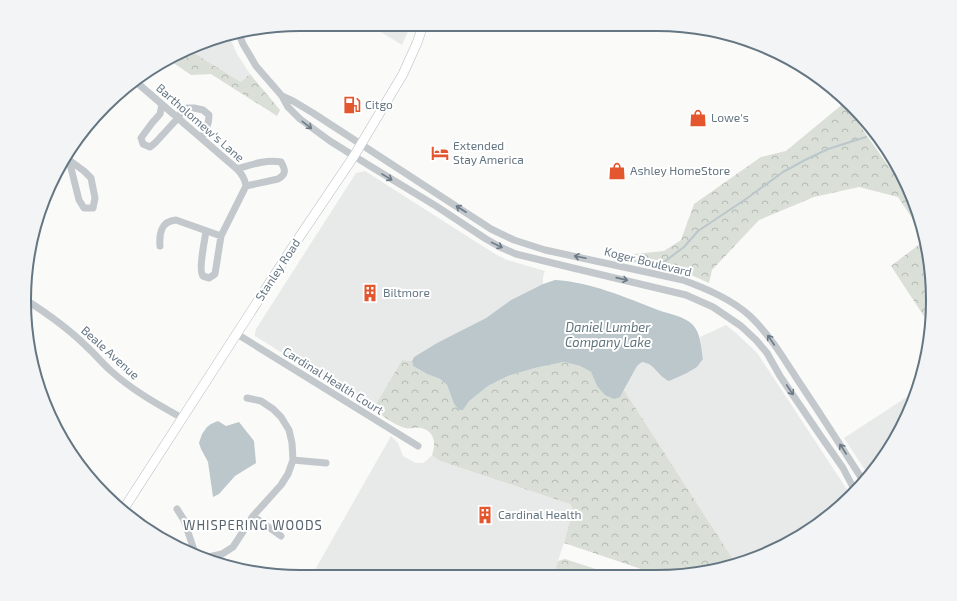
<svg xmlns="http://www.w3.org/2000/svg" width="957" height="601" font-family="'Exo 2',sans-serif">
	<defs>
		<pattern id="forest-crowns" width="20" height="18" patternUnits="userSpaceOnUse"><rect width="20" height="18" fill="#dadfd7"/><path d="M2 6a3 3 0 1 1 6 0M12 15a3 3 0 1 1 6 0" fill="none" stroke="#b4b9b4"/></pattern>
	</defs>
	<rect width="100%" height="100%" fill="#fafaf8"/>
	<path fill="#e8e9e9" d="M 368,24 L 411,25 L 402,45 Z
		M 229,36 L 237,54 L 250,74 L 241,82 L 189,50 L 212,39 Z
		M 365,171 L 495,254 L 507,260 L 545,271 L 543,277 L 543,284 L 511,300 L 486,318 L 437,343 L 414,357 L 412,361 L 402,360 L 373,409 L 255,336 L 255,333 L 256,329 L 356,173 Z
		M 726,325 L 736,333 L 757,353 L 771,374 L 850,494 L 850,497 L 839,509 L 783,545 L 736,564 L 624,390 L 637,366 L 642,362 L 647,363 L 653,366 L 664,379 L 687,373 L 697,367 L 703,359 L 700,337 Z
		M 916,391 L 904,423 L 876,469 L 869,476 L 844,438 Z
		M 391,436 L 398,443 L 403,456 L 416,463 L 423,463 L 427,460 L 432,455 L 440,461 L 570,504 L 573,509 L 564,543 L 553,576 L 312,575 Z"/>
	<path fill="url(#forest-crowns)" d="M 189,50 L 241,82 L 250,74 L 280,110 L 277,116 L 211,74 L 191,75 L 169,60 Z
		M 844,103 L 913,201 L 918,212 L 924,236 L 898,197 L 859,187 L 814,197 L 759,220 L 712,270 L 709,283 L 689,274 L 632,262 L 634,254 L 664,251 L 681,240 L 694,204 L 761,157 L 786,151 Z
		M 925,240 L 931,265 L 932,319 L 931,327 L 891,266 Z
		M 402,360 L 412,361 L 413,366 L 427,374 L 440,379 L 447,385 L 454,404 L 463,410 L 468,401 L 488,386 L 508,376 L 535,368 L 564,362 L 580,366 L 591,372 L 597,386 L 620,397 L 624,390 L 736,564 L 728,568 L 687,574 L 678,571 L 669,570 L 659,575 L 564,543 L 573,509 L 570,504 L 440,461 L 432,455 C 436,444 435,431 421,428 C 416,427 411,429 405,428 C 394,425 383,416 373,409 Z
		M 565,559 L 617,576 L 553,576 L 558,561 Z"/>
	<path fill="#bbc7cb" d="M 555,280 C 591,282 624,297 658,310 C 669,314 683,316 692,324 C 701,333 701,347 703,359 L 697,367 L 687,373 L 669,381 C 657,376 656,364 642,362 L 637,366 L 620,397 L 614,399 L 605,395 L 597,386 L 591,372 L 580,366 L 564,362 L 535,368 L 508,376 L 488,386 L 469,401 L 463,410 L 459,410 L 454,404 L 447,385 L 440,379 L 427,374 L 413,366 L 412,361 L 414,357 L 437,343 L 486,318 L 511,300 L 543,284 Z
		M 218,421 L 226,426 L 239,422 L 254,441 L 256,463 L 235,476 L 219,494 L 213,497 L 208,462 L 201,449 L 199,443 L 202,434 L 207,427 L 211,424 Z"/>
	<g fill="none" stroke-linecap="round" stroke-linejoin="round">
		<path stroke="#bbc7cb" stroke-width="2" d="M 660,265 L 684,247 L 698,231 L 746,199 L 783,172 L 805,160 L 828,149 L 866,137"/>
		<g stroke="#b3babf" stroke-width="10">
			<path id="secondary" d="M 123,510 L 294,245 L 354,156 L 403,74 L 417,43 L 423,25"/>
		</g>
		<path stroke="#c3c8cc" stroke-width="7" d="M 239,34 L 243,44 L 256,66 L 282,96 L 288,107 L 300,119 L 330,141 L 370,166 L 436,206 L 486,239 L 500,247 L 516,254 L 573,268 L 686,295 L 713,307 L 741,326 L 756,340 L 767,353 L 780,376 L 820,435 L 843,468 L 855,491
			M 135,81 L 237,169 C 242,174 245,179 246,186 L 221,236 L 215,274 L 209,278 C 207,277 205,277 203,276 C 198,271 205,239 206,231
			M 282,96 L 293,101 L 313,113 L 491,229 L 514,240 L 545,250 L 683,280 C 707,289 731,299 750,316 C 769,334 783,357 797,379 C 820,413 842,448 864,482
			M 162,105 L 160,114 L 152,123 L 141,138 L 143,144 L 150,147 L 155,143 L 178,118 L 182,111 L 187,108 L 194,108 L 203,110 L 209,115 C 209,124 207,130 201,138
			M 69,160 L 84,171 L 91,178 L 95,198 L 93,208 L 84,208 L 79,200 Z
			M 237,169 C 250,165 267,159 281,162 C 285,169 287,174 278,179 L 246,186
			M 160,246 C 159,234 161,221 176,220 L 221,236
			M 26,300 C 48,314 69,329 87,347 C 95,354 102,363 111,371 C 132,390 157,404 182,418
			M 237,334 L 418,446
			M 293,460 L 326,463
			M 177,509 L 184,520 L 196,556
			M 253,516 L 281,536
			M 204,558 L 222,554 L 233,547 L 253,516 L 281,485 L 288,474 L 293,460 L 292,443 L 289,430 L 281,417 L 273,409 L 261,401 L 247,398"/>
		<use href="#secondary" stroke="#fff" stroke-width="9"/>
	</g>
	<defs><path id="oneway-shaft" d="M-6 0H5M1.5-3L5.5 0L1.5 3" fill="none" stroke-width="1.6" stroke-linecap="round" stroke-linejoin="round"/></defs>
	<g stroke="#6a7a87">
		<use href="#oneway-shaft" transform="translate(307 125) rotate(38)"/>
		<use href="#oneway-shaft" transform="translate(387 177) rotate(31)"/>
		<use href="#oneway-shaft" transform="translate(461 209) rotate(-147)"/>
		<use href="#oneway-shaft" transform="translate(497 245) rotate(26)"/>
		<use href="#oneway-shaft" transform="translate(580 257) rotate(-168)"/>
		<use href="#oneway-shaft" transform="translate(622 279) rotate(13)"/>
		<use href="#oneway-shaft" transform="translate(771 340) rotate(-124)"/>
		<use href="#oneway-shaft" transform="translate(790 390) rotate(56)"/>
		<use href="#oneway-shaft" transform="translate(843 449) rotate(-123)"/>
	</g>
	<defs>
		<g id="fuel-bare" transform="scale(1.38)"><path d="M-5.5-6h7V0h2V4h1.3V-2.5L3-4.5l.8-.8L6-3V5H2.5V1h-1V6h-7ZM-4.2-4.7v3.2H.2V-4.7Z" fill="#e4572e" stroke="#fff" stroke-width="2.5" paint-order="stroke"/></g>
		<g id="shop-bare" transform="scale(1.38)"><path d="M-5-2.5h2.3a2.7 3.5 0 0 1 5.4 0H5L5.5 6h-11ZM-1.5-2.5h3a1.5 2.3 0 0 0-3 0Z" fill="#e4572e" stroke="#fff" stroke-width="2.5" paint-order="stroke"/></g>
		<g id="hotel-bare" transform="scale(1.38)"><path d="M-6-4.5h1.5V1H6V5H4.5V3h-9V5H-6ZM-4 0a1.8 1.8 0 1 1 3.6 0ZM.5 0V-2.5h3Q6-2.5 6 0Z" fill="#e4572e" stroke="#fff" stroke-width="2.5" paint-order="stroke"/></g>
		<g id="building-bare" transform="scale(1.38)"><path d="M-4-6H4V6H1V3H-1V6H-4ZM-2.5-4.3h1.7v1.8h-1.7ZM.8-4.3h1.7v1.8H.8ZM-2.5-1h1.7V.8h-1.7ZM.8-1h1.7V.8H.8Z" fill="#e4572e" stroke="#fff" stroke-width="2.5" paint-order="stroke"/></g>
	</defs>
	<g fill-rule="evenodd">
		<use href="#fuel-bare" x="352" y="105"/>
		<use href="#shop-bare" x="698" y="118"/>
		<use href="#hotel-bare" x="440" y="153"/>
		<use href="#shop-bare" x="617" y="171"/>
		<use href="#building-bare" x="370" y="293"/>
		<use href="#building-bare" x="485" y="515"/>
	</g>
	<g text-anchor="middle" stroke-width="4" stroke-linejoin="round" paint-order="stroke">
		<g font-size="12" fill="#657683" stroke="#fff" text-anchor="start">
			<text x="365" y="109">Citgo</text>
			<text x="711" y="122">Lowe's</text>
			<text x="453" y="150">Extended<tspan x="453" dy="14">Stay America</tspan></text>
			<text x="630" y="175">Ashley HomeStore</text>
			<text x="383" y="297">Biltmore</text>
			<text x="498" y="519">Cardinal Health</text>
		</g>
		<g font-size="12" fill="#657683" stroke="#fff">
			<text transform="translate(200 123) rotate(41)" y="4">Bartholomew's Lane</text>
			<text transform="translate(648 262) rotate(14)" y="4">Koger Boulevard</text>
			<text transform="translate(278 270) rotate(-57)" y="4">Stanley Road</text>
			<text transform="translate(110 353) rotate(42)" y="4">Beale Avenue</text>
			<text transform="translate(333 381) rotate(32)" y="4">Cardinal Health Court</text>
		</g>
		<g font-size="13" font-style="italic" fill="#60757c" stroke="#fff">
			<text x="608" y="332">Daniel Lumber<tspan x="608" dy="15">Company Lake</tspan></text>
		</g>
		<g font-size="13" letter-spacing="1" fill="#57646e" stroke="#fff">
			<text x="253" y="530">WHISPERING WOODS</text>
		</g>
	</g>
	<path d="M0 0H957V601H0ZM300 31H657A269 269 0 0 1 926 300V301A269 269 0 0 1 657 570H300A269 269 0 0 1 31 301V300A269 269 0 0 1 300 31Z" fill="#f3f4f5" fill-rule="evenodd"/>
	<path fill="none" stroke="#657683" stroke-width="2" d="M300 31H657A269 269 0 0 1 926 300V301A269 269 0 0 1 657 570H300A269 269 0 0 1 31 301V300A269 269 0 0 1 300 31Z"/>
</svg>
